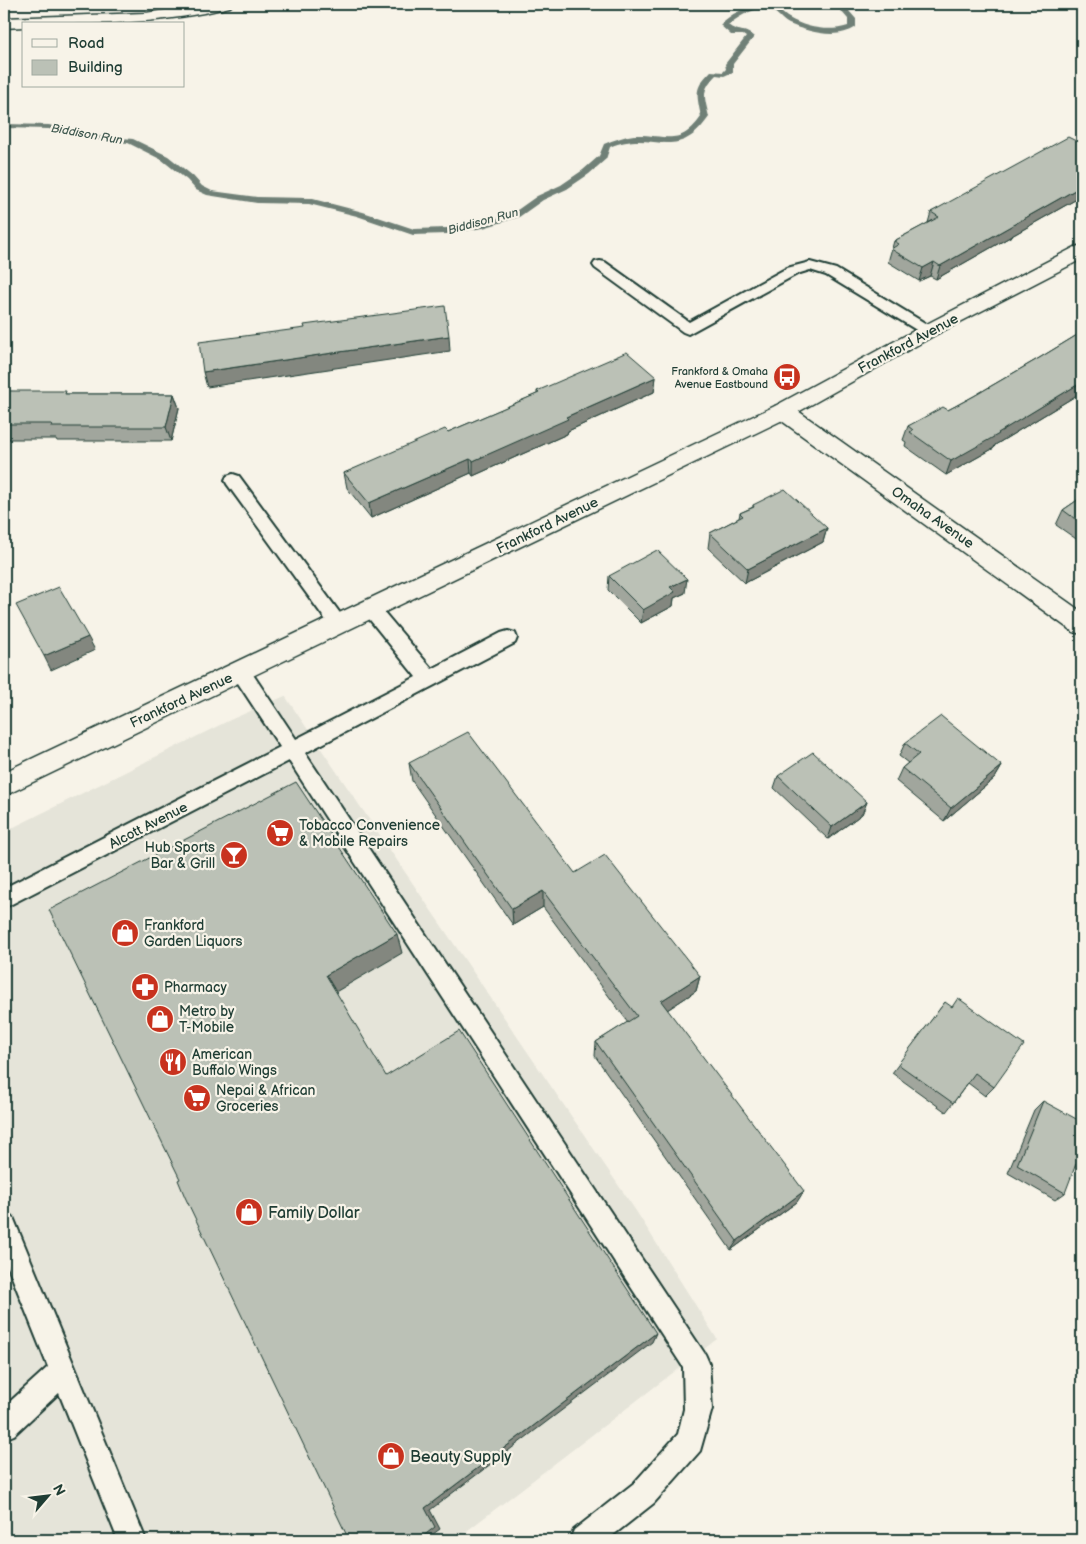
<svg xmlns="http://www.w3.org/2000/svg" width="1086" height="1544" font-family="'Balsamiq Sans',sans-serif">
	<rect width="100%" height="100%" fill="#f7f3e8"/>
	<filter id="ink" filterUnits="userSpaceOnUse"><feTurbulence type="fractalNoise" baseFrequency=".02" numOctaves="2"/><feDisplacementMap in="SourceGraphic" scale="10" xChannelSelector="R" yChannelSelector="G"/><feConvolveMatrix kernelMatrix="1 2 1 2 8 2 1 2 1" color-interpolation-filters="sRGB"/></filter>
	<g filter="url(#ink)">
		<path fill="#e5e4d9" d="M 285,696 L 636,1211 L 717,1339 L 455,1540 L 4,1540 L 4,832 L 230,720 Z"/>
		<g fill="none" stroke-linecap="round" stroke-linejoin="round">
			<path fill="#6f8077" fill-rule="evenodd" d="M 850,4 L 856,4 L 855,7 L 849,11 L 856,19 L 856,27 C 838,40 808,32 789,24 C 783,21 780,16 774,12 C 760,3 739,16 728,25 C 738,33 745,28 754,37 L 733,64 L 733,72 L 724,76 L 716,75 C 700,91 705,98 709,117 C 676,165 653,128 610,147 L 606,159 L 589,174 L 567,189 L 543,200 L 519,217 L 483,228 L 447,234 L 413,235 L 357,216 L 309,204 L 257,203 L 207,195 L 196,190 L 187,180 L 162,160 L 128,143 L 88,139 L 49,129 L 4,128 L 4,124 L 49,125 L 88,135 L 133,139 L 168,156 L 193,176 L 202,186 L 212,191 L 257,197 L 309,198 L 363,212 L 414,229 L 447,228 L 482,223 L 513,213 L 537,196 L 561,185 L 583,170 L 599,156 L 604,144 C 614,140 624,136 634,135 C 666,134 679,148 701,117 C 697,94 693,89 711,71 L 723,72 L 726,69 L 725,64 L 746,37 L 743,35 L 731,35 L 720,25 C 732,12 755,1 773,7 C 780,9 783,15 789,18 C 806,28 829,32 848,26 L 848,19 L 841,11 Z"/>
			<g stroke="#1f3d34" stroke-width="4">
				<path id="service" d="M 600,261 L 605,262 L 689,322 L 787,268 L 810,262 L 836,269 L 933,328 L 935,331 L 933,334 L 923,334 L 826,275 L 810,270 L 797,274 L 688,334 L 683,332 L 595,268 L 593,265 L 595,262 Z
					M 233,474 L 239,476 L 345,620 L 348,625 L 345,630 L 339,632 L 333,630 L 227,484 L 225,480 L 227,476 Z
					M 372,603 L 378,605 L 432,669 L 501,633 L 508,631 L 515,633 L 517,638 L 515,643 L 305,753 L 705,1354 L 709,1363 L 712,1409 L 700,1451 L 654,1503 L 607,1540 L 570,1540 L 574,1530 L 634,1483 L 678,1434 L 684,1409 L 683,1367 L 289,761 L 4,908 L 4,888 L 280,747 L 234,677 L 232,672 L 234,667 L 241,665 L 248,667 L 296,739 L 416,677 L 366,615 L 363,610 L 366,605 Z
					M 4,1213 L 13,1217 L 146,1540 L 118,1540 L 59,1393 L 14,1435 L 4,1439 L 4,1407 L 48,1367 L 4,1257 Z"/>
			</g>
			<g stroke="#1f3d34" stroke-width="3">
				<path id="minor" d="M 207,4 L 233,4 L 230,7 C 161,25 95,24 24,24 L 24,27 L 4,28 L 4,18 L 145,13 Z
					M 783,404 L 791,406 L 1082,612 L 1082,634 L 1073,632 L 775,416 L 772,411 L 775,406 Z"/>
			</g>
			<g stroke="#1f3d34" stroke-width="3">
				<path id="tertiary" d="M 1082,245 L 1082,259 L 935,335 L 791,416 L 4,796 L 4,772 L 775,406 L 921,327 L 1075,247 Z"/>
			</g>
			<use href="#service" fill="#f7f3e8" fill-rule="evenodd"/>
			<use href="#minor" fill="#f7f3e8" fill-rule="evenodd"/>
			<use href="#tertiary" fill="#f7f3e8" fill-rule="evenodd"/>
		</g>
		<path fill="#a1a69d" stroke="#1f3d34" d="M 1082,144 L 1082,196 L 936,279 L 930,276 L 919,281 L 888,262 L 894,241 L 928,223 L 931,212 Z
			M 1082,332 L 1082,392 L 995,445 L 994,448 L 946,475 L 905,446 L 906,442 L 903,440 L 908,426 L 948,410 L 974,396 L 1041,357 Z
			M 656,377 L 654,392 L 568,431 L 567,434 L 473,476 L 471,473 L 371,518 L 347,488 L 344,473 L 448,432 L 537,394 L 537,391 Z
			M 4,391 L 67,394 L 174,394 L 179,408 L 171,441 L 57,441 L 56,439 L 4,439 Z
			M 1082,497 L 1082,543 L 1056,525 L 1063,510 Z
			M 753,505 L 827,528 L 823,542 L 745,583 L 708,548 L 710,533 L 739,518 L 740,513 L 753,507 Z
			M 609,576 L 685,593 L 674,598 L 673,606 L 641,623 L 608,590 Z
			M 905,743 L 1002,766 L 995,778 L 944,821 L 896,781 L 902,768 L 908,763 L 899,756 Z
			M 409,763 L 575,873 L 700,976 L 696,991 L 667,1010 L 797,1202 L 731,1250 L 595,1056 L 596,1042 L 628,1022 L 543,907 L 513,925 L 412,781 Z
			M 778,776 L 867,802 L 862,814 L 828,839 L 774,788 Z
			M 945,1002 L 994,1087 L 985,1096 L 968,1083 L 953,1103 L 946,1112 L 892,1073 Z
			M 1043,1101 L 1065,1193 L 1055,1200 L 1008,1173 L 1034,1110 Z"/>
		<path fill="#83877f" stroke="#1f3d34" d="M 1082,174 L 1082,184 L 1076,177 Z
			M 1082,186 L 1082,196 L 936,279 L 940,266 Z
			M 934,262 L 930,276 L 919,281 L 923,268 Z
			M 449,336 L 450,351 L 207,387 L 203,372 Z
			M 656,377 L 654,392 L 568,431 L 567,434 L 473,476 L 473,461 L 566,417 Z
			M 1082,382 L 1082,392 L 995,445 L 994,448 L 946,475 L 951,461 Z
			M 174,394 L 179,408 L 171,441 L 166,427 Z
			M 470,459 L 471,473 L 371,518 L 369,503 Z
			M 827,528 L 823,542 L 745,583 L 748,569 Z
			M 687,579 L 685,593 L 674,598 L 673,606 L 641,623 L 643,610 L 670,587 Z
			M 88,637 L 95,650 L 51,670 L 44,656 Z
			M 1002,766 L 995,778 L 944,821 L 951,808 Z
			M 867,802 L 862,814 L 828,839 L 832,827 Z
			M 543,891 L 543,907 L 513,925 L 512,909 Z
			M 397,934 L 402,953 L 332,994 L 326,975 Z
			M 700,976 L 696,991 L 658,1016 L 661,1001 Z
			M 804,1191 L 797,1202 L 731,1250 L 737,1241 Z
			M 656,1333 L 652,1342 L 430,1510 L 440,1529 L 425,1540 L 418,1540 L 425,1508 Z"/>
		<path fill="#bbc1b6" stroke="#1f3d34" d="M 1068,137 L 1082,144 L 1082,174 L 1076,177 L 1082,181 L 1082,186 L 940,266 L 934,262 L 923,268 L 891,249 L 899,244 L 894,241 L 939,217 L 931,212 Z
			M 445,306 L 449,336 L 203,372 L 199,342 L 305,328 L 304,325 Z
			M 1082,332 L 1082,382 L 998,433 L 999,434 L 951,461 L 910,432 L 913,430 L 908,426 L 943,407 L 948,410 L 974,396 L 1041,357 Z
			M 627,352 L 656,377 L 566,417 L 568,419 L 473,461 L 470,459 L 369,503 L 344,473 L 445,429 L 448,432 L 539,393 L 537,391 Z
			M 4,391 L 66,391 L 65,394 L 174,394 L 166,427 L 51,427 L 52,424 L 4,424 Z
			M 785,489 L 827,528 L 748,569 L 710,533 L 743,516 L 740,513 L 754,507 L 753,505 Z
			M 1082,497 L 1082,524 L 1063,510 Z
			M 657,550 L 687,579 L 670,587 L 675,592 L 643,610 L 609,576 Z
			M 59,587 L 88,637 L 44,656 L 16,605 Z
			M 941,716 L 1002,766 L 951,808 L 902,768 L 919,754 L 905,743 Z
			M 468,732 L 575,873 L 605,855 L 700,976 L 661,1001 L 804,1191 L 737,1241 L 596,1042 L 637,1016 L 543,891 L 512,909 L 409,763 Z
			M 813,752 L 867,802 L 832,827 L 778,776 Z
			M 296,782 L 397,934 L 326,975 L 386,1076 L 459,1031 L 656,1333 L 425,1508 L 435,1527 L 418,1540 L 349,1540 L 185,1197 L 178,1180 L 180,1179 L 49,910 Z
			M 958,998 L 1024,1045 L 994,1087 L 975,1073 L 953,1103 L 898,1064 L 945,1002 L 952,1007 Z
			M 1043,1101 L 1082,1122 L 1082,1148 L 1065,1193 L 1017,1165 Z"/>
	</g>
	<defs>
		<g id="bus-disc" transform="scale(1.4375)"><circle r="9.5" fill="#c8321e" stroke="#f7f3e8"/><path d="M-5-6H5V4H4V6H2V4H-2V6H-4V4H-5ZM-3.5-4V0h7V-4ZM-3.5 1.2v1.5H-2V1.2ZM2 1.2v1.5H3.5V1.2Z" fill="#fff"/></g>
		<g id="supermarket-disc" transform="scale(1.4375)"><circle r="9.5" fill="#c8321e" stroke="#f7f3e8"/><path d="M-6-5.5h2.5l.6 2H6L4.5 2H-2.5L-4.4-4H-6ZM-1.5 3.2a1.3 1.3 0 1 0 .1 0ZM3 3.2a1.3 1.3 0 1 0 .1 0Z" fill="#fff"/></g>
		<g id="bar-disc" transform="scale(1.4375)"><circle r="9.5" fill="#c8321e" stroke="#f7f3e8"/><path d="M-6-5H6L.8 .8V4.5H3.5V6h-7V4.5H-.8V.8Z" fill="#fff"/></g>
		<g id="shop-disc" transform="scale(1.4375)"><circle r="9.5" fill="#c8321e" stroke="#f7f3e8"/><path d="M-5-2.5h2.3a2.7 3.5 0 0 1 5.4 0H5L5.5 6h-11ZM-1.5-2.5h3a1.5 2.3 0 0 0-3 0Z" fill="#fff"/></g>
		<g id="pharmacy-disc" transform="scale(1.4375)"><circle r="9.5" fill="#c8321e" stroke="#f7f3e8"/><path d="M-2-6h4v4h4v4h-4v4h-4v-4h-4v-4h4Z" fill="#fff"/></g>
		<g id="restaurant-disc" transform="scale(1.4375)"><circle r="9.5" fill="#c8321e" stroke="#f7f3e8"/><path d="M-5-6h1v4h1v-4h1v4h1v-4h1v5L-1.5 .5V6h-2V.5L-5-1ZM5-6V6H3V1.5H1.5Q1.5-4 5-6Z" fill="#fff"/></g>
	</defs>
	<g fill-rule="evenodd">
		<use href="#bus-disc" x="787" y="377"/>
		<use href="#supermarket-disc" x="280" y="833"/>
		<use href="#bar-disc" x="234" y="855"/>
		<use href="#shop-disc" x="125" y="933"/>
		<use href="#pharmacy-disc" x="145" y="987"/>
		<use href="#shop-disc" x="160" y="1019"/>
		<use href="#restaurant-disc" x="173" y="1062"/>
		<use href="#supermarket-disc" x="197" y="1098"/>
		<use href="#shop-disc" x="249" y="1212"/>
		<use href="#shop-disc" x="391" y="1456"/>
	</g>
	<g text-anchor="middle" stroke-width="4.5" stroke-linejoin="round" paint-order="stroke">
		<g font-size="11" fill="#1f3d34" stroke="#f7f3e8" text-anchor="end">
			<text x="768" y="375">Frankford &amp; Omaha<tspan x="768" dy="13">Avenue Eastbound</tspan></text>
		</g>
		<g font-size="12" font-style="italic" fill="#405950" stroke="#f7f3e8">
			<text transform="translate(87 134) rotate(10)" y="4">Biddison Run</text>
			<text transform="translate(483 221) rotate(-15)" y="4">Biddison Run</text>
		</g>
		<g font-size="14" fill="#1f3d34" stroke="#f7f3e8">
			<text transform="translate(908 343) rotate(-28)" y="5">Frankford Avenue</text>
			<text transform="translate(933 517) rotate(35)" y="5">Omaha Avenue</text>
			<text transform="translate(547 525) rotate(-26)" y="5">Frankford Avenue</text>
			<text transform="translate(181 700) rotate(-25)" y="5">Frankford Avenue</text>
			<text transform="translate(148 825) rotate(-27)" y="5">Alcott Avenue</text>
		</g>
		<g font-size="14" fill="#1f3d34" stroke="#f7f3e8" text-anchor="start">
			<text x="299" y="830">Tobacco Convenience<tspan x="299" dy="16">&amp; Mobile Repairs</tspan></text>
			<text x="215" y="852" text-anchor="end">Hub Sports<tspan x="215" dy="16">Bar &amp; Grill</tspan></text>
			<text x="144" y="930">Frankford<tspan x="144" dy="16">Garden Liquors</tspan></text>
			<text x="164" y="992">Pharmacy</text>
			<text x="179" y="1016">Metro by<tspan x="179" dy="16">T-Mobile</tspan></text>
			<text x="192" y="1059">American<tspan x="192" dy="16">Buffalo Wings</tspan></text>
			<text x="216" y="1095">Nepai &amp; African<tspan x="216" dy="16">Groceries</tspan></text>
		</g>
		<g font-size="16" fill="#1f3d34" stroke="#f7f3e8" text-anchor="start">
			<text x="268" y="1218">Family Dollar</text>
			<text x="410" y="1462">Beauty Supply</text>
		</g>
	</g>
	<rect width="1086" height="1544" fill="none" stroke="#f7f3e8" stroke-width="20"/>
	<rect x="10" y="10" width="1066" height="1524" fill="none" stroke="#1f3d34" stroke-width="2" filter="url(#ink)"/>
	<rect x="22" y="22" width="162" height="65" fill="#f7f3e8" stroke="#a1aaa0"/>
	<rect x="32" y="39" width="25" height="8" fill="#f7f3e8" stroke="#a1aaa0"/>
	<text x="68" y="48" font-size="15" fill="#1f3d34">Road</text>
	<rect x="32" y="60" width="25" height="15" fill="#bbc1b6" stroke="#a1aaa0"/>
	<text x="68" y="72" font-size="15" fill="#1f3d34">Building</text>
	<g transform="translate(48 1496) rotate(62)" stroke="#f7f3e8" stroke-width="4" paint-order="stroke">
	<path d="M0-4L9 19L0 12L-9 19Z" fill="#1f3d34"/>
	<text y="-8" font-size="14" font-weight="bold" text-anchor="middle" fill="#1f3d34">N</text>
	</g>
</svg>
